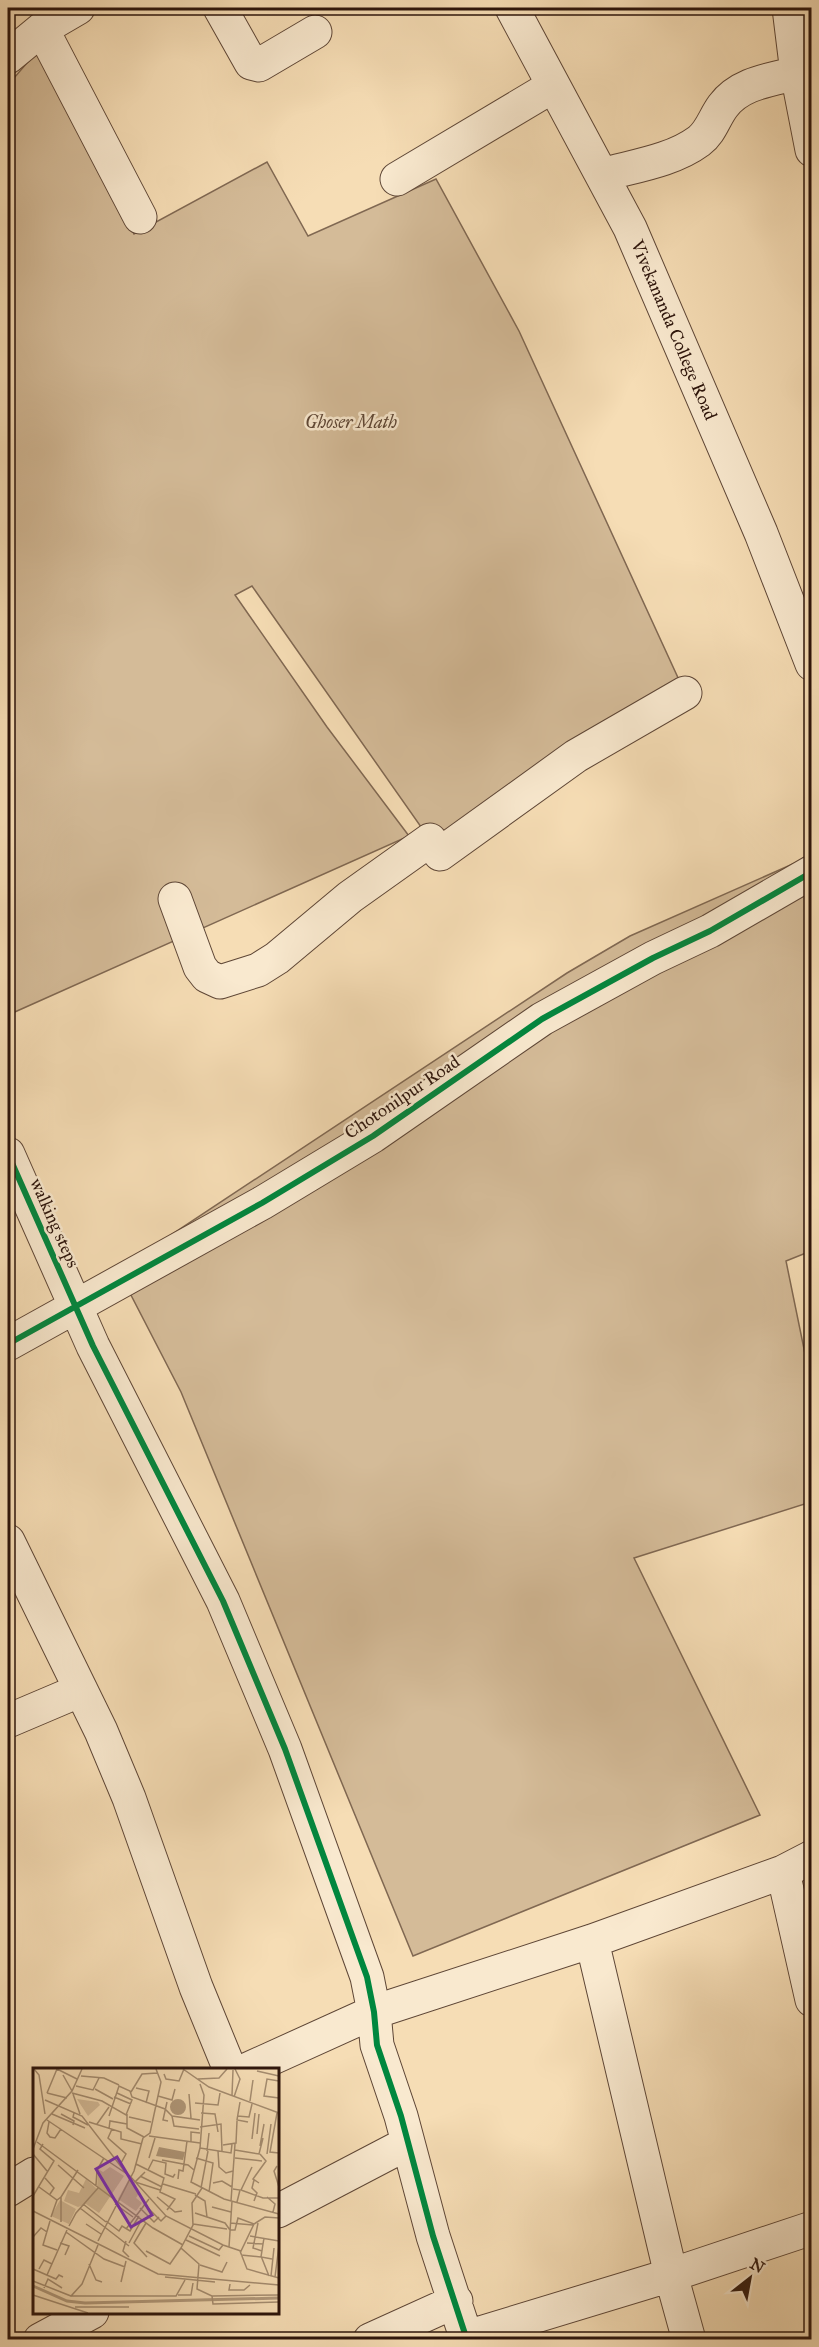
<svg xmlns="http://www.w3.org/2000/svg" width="819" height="2347" font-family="'IM FELL Great Primer',serif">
	<rect width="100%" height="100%" fill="#f6ddb5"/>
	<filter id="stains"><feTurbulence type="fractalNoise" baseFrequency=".00333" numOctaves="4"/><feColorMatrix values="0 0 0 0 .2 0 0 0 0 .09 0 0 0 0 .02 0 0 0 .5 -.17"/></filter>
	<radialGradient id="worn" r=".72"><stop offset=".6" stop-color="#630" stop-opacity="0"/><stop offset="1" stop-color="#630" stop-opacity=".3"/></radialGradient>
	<path fill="#d4bb98" stroke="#806852" stroke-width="1.5" d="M 38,50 L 134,234 L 267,162 L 308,236 L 436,179 L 519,331 L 685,693 L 440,854 L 252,586 L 235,595 L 327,727 L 409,836 L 8,1015 L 8,85 Z
		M 811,856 L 811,1251 L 786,1261 L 811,1383 L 811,1502 L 634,1558 L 760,1815 L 413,1956 L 181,1392 L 118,1270 L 567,973 L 630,936 Z"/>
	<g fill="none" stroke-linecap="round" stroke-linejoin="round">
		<g stroke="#5e4636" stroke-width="35">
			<path id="minor" d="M 220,8 L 251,63 L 259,65 L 315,32
				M 512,8 L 630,228 L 761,533 L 812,664
				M 789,8 L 797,73 L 812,150
				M 42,29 L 140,217
				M 8,57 L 42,29 L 78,8
				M 602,175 C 634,166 672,161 699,141 C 711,132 714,118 723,106 C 740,83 770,80 797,73
				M 397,179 L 553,86
				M 440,854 L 576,756 L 685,693
				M 175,899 L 200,967 L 207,976 L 220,982 L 258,970 L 277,958 L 350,897 L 430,840
				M 8,1154 L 93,1346 L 223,1601 L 285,1749 L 367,1977 L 374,2012 L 377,2045 L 401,2116 L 433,2236 L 467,2340
				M 8,1344 L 262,1203 L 373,1136 L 542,1019 L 653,958 L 710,931 L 812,872
				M 8,1541 L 101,1731 L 129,1798 L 196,1987 L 230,2070
				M 8,1721 L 81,1690
				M 783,1872 L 812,2000
				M 592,1941 L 671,2275 L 689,2340
				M 246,2070 L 374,2012 L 592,1941 L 783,1872 L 812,1857
				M 8,2190 L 34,2174
				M 278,2211 L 408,2143
				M 467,2337 L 671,2275 L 812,2228
				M 40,2340 L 92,2312
				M 370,2340 L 456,2301"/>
		</g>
		<use href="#minor" stroke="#f9e9cf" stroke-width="33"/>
		<g stroke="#f9e9cf" stroke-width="10">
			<path id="cycleway" d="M 8,1154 L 93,1346 L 223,1601 L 285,1749 L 367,1977 L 374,2012 L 377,2045 L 401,2116 L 433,2236 L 467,2340
				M 8,1344 L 262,1203 L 373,1136 L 542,1019 L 653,958 L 710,931 L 812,872"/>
		</g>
		<use href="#cycleway" stroke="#00873e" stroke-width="6"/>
	</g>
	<g text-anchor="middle" stroke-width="5" stroke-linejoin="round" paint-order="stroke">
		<g font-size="18" fill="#2c140b" stroke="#f9e9cf">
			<text transform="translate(674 330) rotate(67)" y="6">Vivekananda College Road</text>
			<text transform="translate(402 1097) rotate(-34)" y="6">Chotonilpur Road</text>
			<text transform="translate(55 1223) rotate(66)" y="6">walking steps</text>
		</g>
		<g font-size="18" font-style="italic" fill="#5e4635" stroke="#f9e9cf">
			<text x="351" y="428">Ghoser Math</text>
		</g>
	</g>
	<g transform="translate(33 2068)">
		<rect width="246" height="246" fill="#f6ddb5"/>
		<path d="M 44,31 L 65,34 L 67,37 L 55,48 ZM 77,99 L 91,108 L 66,145 L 53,136 L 45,139 L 31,133 L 35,122 L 46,125 L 53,111 L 64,121 L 65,101 L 70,104 ZM 97,109 L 106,125 L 103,130 L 109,135 L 103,143 L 85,131 ZM 27,132 L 43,141 L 36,156 L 18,148 Z" fill="#d4bb98"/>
		<path d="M137 39a8 8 0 1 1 16 0a8 8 0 1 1-16 0ZM 126,79 L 152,84 L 150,92 L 123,88 Z" fill="#b1997b"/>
		<path fill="none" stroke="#b1997b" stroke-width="3" d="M 0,218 L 34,233 L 52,235 L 246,230"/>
		<path fill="none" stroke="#a58d71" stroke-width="1.5" d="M 1,1 L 6,7 L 12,46M 24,1 L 44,11M 150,1 L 176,19 L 246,45M 224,3 L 246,8M 131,6 L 133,11 L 146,13 L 151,1M 30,7 L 39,23M 48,8 L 71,10 L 86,17M 165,11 L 186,10 L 194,1M 246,13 L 234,11 L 231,28 L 246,30M 167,16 L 171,27 L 167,80 L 158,114 L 191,131 L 246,146M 43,18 L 60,22 L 66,10M 103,20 L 116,23 L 113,35M 62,21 L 80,31M 98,24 L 109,6 L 125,5M 14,25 L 24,1M 14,25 L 34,30M 39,25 L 69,33 L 93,47 L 99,32 L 84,25M 40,26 L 47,46M 156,26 L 158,50M 199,27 L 200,2M 125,28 L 139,32 L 142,21M 81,29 L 98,36M 201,29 L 207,11 L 202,1M 12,32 L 49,48 L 93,105M 217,33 L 220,12M 134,34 L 130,52 L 135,53M 207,34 L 204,52 L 215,54M 162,35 L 185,37 L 187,25M 41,45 L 40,49 L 55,57M 168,45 L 182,46 L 185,64M 244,45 L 237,84 L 246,85M 19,46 L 52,60M 28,46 L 41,53 L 40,57M 94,46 L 94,60 L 111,69M 76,48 L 86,18 L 97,23 L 99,29 L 132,41 L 139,48 L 167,52M 139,48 L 141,58 L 166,61M 204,48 L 216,49 L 219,36M 96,49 L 118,54M 14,52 L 97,108 L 133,148 L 190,177 L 208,183 L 221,156 L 232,149 L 246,150M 16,54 L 14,65 L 17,69 L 22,70 L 28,61M 56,54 L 88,64 L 88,71 L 109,76M 64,56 L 76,39M 167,59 L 188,56 L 189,83M 76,61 L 77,53 L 94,56M 79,61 L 75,70 L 93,86 L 88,95M 224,66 L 226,46M 116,68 L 167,75M 219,71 L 222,45M 4,74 L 120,160 L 150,177M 158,74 L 158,64 L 167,65M 190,77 L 203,75 L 204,53M 227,78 L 231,56M 167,80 L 198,85 L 199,76M 0,81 L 10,55 L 39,23 L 49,1M 202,82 L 226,86 L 230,70M 174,83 L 176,65M 185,83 L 186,99 L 193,105 L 200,103M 0,86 L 14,103M 234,86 L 238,56M 116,90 L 122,70M 163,90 L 180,95 L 176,124M 202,90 L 229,93M 129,92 L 155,97 L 161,102M 103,96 L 131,110 L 127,124 L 142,131 L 134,142M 25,97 L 51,120M 244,98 L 241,103 L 246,119M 115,102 L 120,92 L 133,95 L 132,106 L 140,109 L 142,106M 112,104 L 102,114 L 127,122M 107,108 L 129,119M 12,110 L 21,120 L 17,126M 145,111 L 146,102 L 150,103 L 154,73M 221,112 L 219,120 L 224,125 L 221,133M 180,115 L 189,113 L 199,119M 226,115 L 220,111 L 233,93 L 227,86M 130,116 L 163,126M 63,117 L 64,102 L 71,90M 6,119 L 24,132 L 28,129M 168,120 L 175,83M 169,120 L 159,135 L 160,157 L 148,180 L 166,196 L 164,221 L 179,228 L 180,236 L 246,234M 200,121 L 207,122 L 204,134M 208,122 L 230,130 L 246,130M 208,122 L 219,99M 162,127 L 172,133 L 174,149M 0,128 L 21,93 L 7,81 L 10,76M 124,129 L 142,144 L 149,143M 234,129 L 242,136 L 240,144M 198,133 L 202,76M 50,136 L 73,154M 82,136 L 100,149M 111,136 L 128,153 L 133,148M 179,139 L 198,144M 47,140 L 96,178M 107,140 L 121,154 L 126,149M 0,143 L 125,206 L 246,217M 162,145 L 192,155 L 197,162M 18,149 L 24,132M 17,153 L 10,177 L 24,182M 73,153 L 86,163 L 89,158 L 97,163 L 106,148M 28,154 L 28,129 L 45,102M 113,155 L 101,175 L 114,189M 197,155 L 220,157M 225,155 L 220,180 L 229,183M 53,156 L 68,166M 160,156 L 194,161M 36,158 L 43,145 L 65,120M 93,161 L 116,131M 197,162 L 202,162 L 205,150 L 221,156M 33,164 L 71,191 L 92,199M 156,168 L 186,182 L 190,177M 217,168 L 246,173M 0,169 L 8,160 L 14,164M 153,172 L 187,188M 65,173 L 101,103 L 110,70 L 117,65 L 128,14 L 123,1M 93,173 L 90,183 L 96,189M 27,175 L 36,178 L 32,187M 96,175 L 109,151M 214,175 L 230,176 L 231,170M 230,176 L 228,189 L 239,191M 196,179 L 199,133M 113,183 L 137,196 L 148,180M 207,183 L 214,201 L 246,210M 208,187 L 228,189M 228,188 L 236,208M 56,196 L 63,212 L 69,214M 167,197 L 189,204 L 194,194M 0,201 L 23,211 L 26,207 L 30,209M 6,201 L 11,192 L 19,196M 14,207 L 34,162M 238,208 L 241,180M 132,209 L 182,214M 242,209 L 246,177M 0,213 L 38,228 L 49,216 L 65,177M 88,214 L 93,193M 197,216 L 196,222 L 211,222 L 217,217M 11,220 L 15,211 L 29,220M 0,227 L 55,245M 145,227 L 158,227 L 160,215M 38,228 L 143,228 L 152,212M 179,228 L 246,227M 42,239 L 96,239"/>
		<path fill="#7b2cbf" fill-opacity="0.15" stroke="#7b2cbf" stroke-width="3" d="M 84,89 L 119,147 L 98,159 L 63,101 Z"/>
		<rect width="246" height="246" fill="none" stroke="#2c140b" stroke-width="3"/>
	</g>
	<rect width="819" height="2347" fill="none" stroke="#f6ddb5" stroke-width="30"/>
	<rect x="9" y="9" width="801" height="2329" fill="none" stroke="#2c140b" stroke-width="3"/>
	<rect x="15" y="15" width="789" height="2317" fill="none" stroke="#2c140b" stroke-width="1.5"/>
	<g transform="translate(750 2278) rotate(31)" stroke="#f9e9cf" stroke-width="4.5" paint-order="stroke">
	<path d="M0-4.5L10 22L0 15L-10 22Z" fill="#2c140b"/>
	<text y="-9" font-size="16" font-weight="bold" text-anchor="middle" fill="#2c140b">N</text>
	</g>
	<rect width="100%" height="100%" filter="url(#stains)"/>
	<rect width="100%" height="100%" fill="url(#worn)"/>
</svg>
